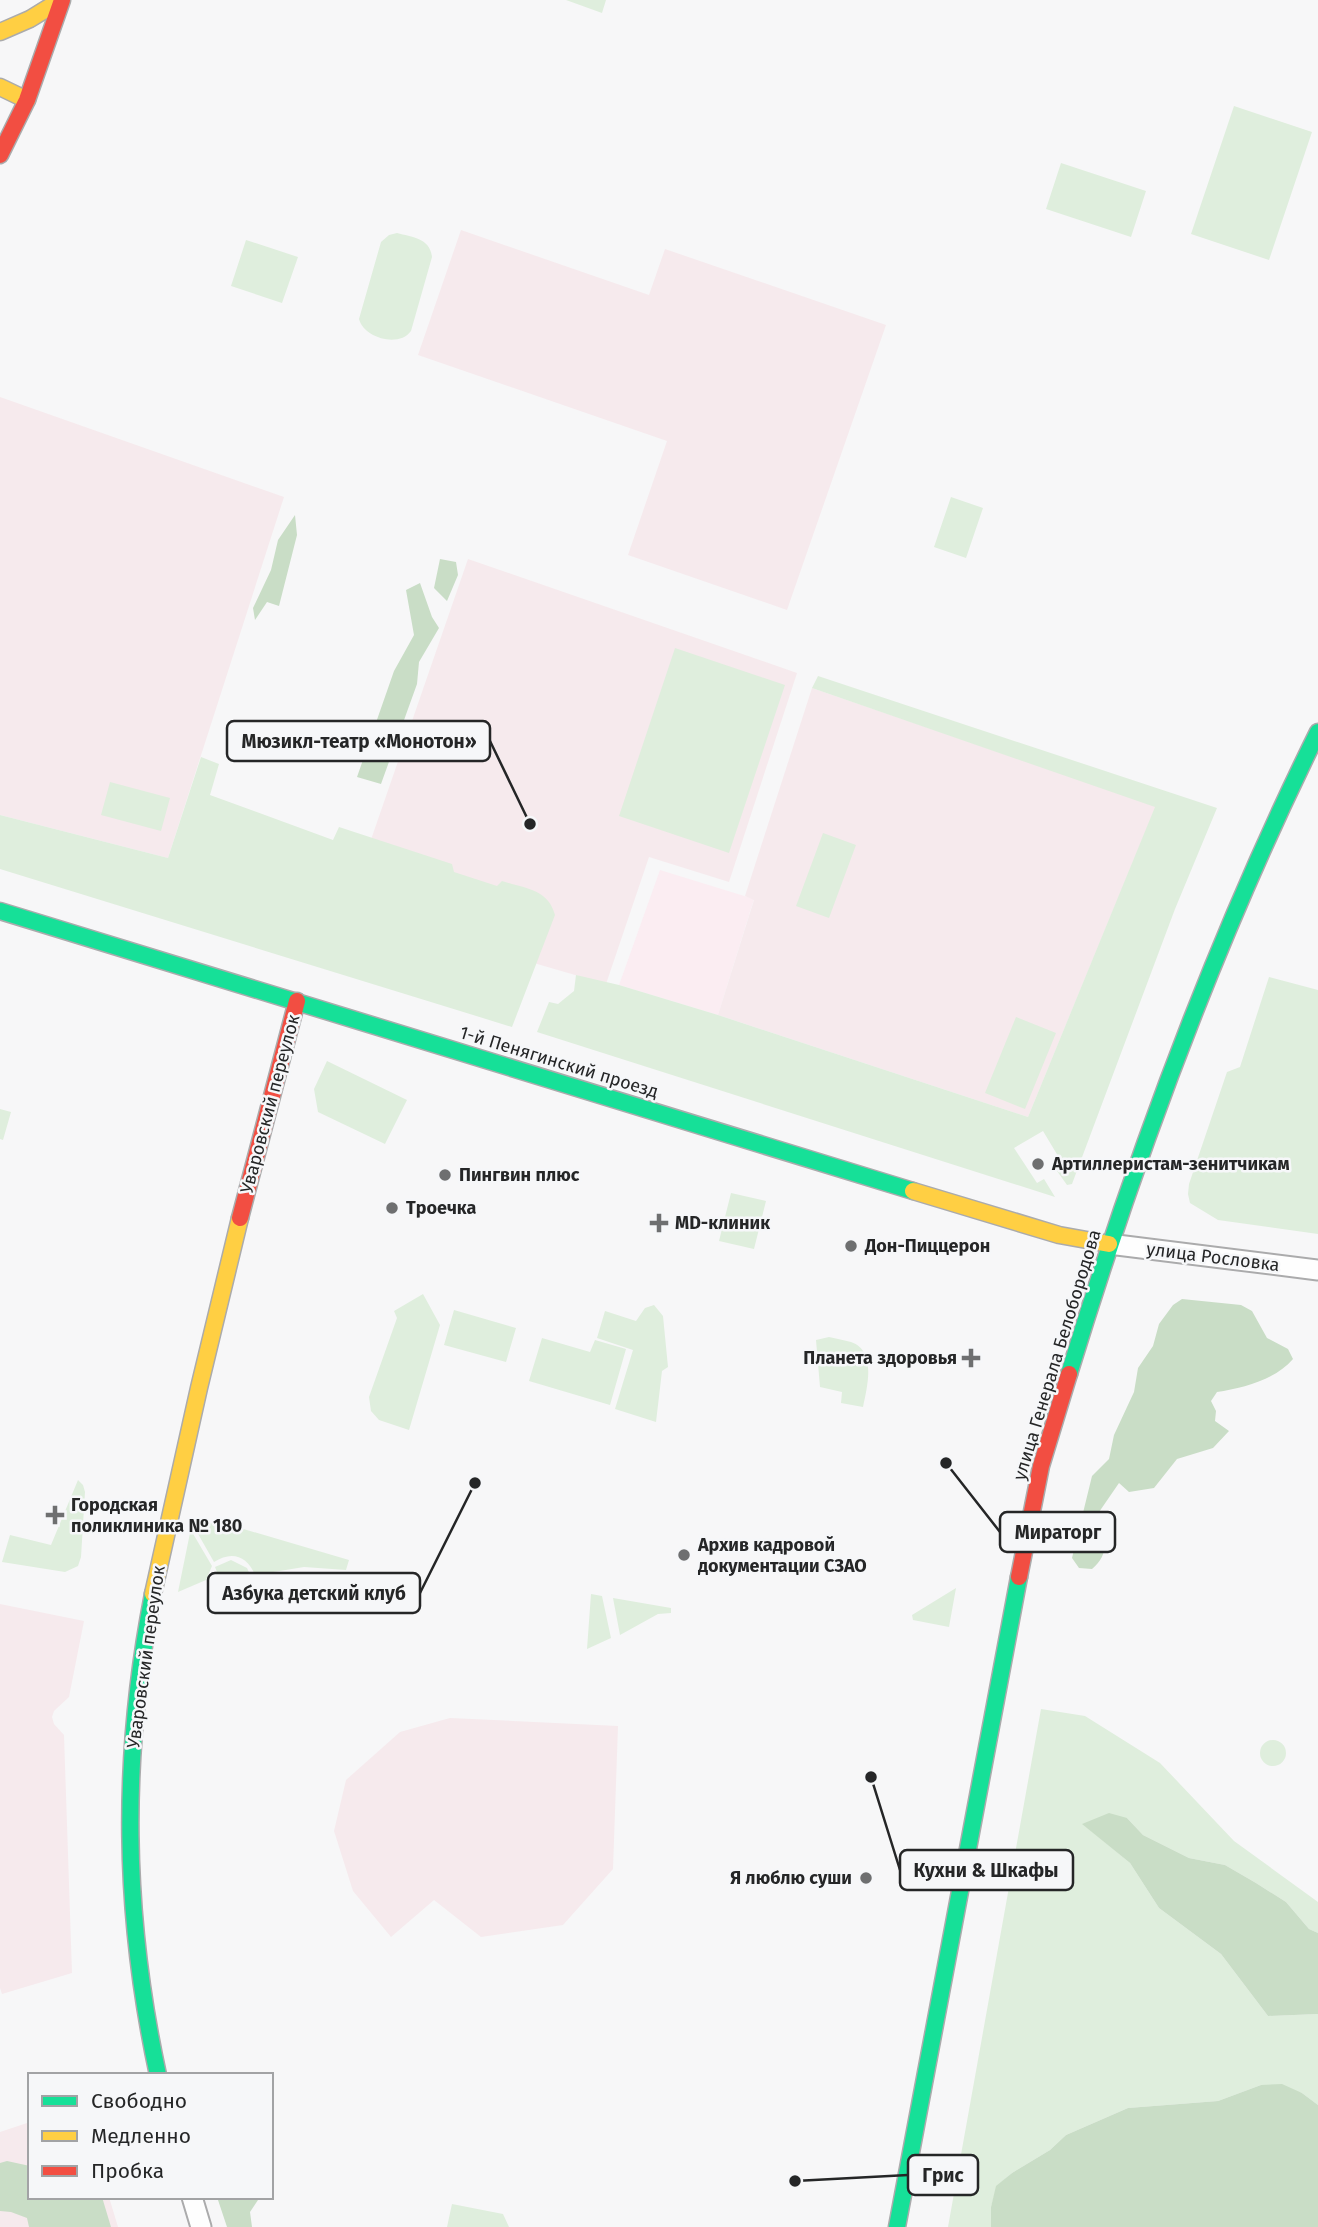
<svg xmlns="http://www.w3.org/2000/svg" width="1318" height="2227" font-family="'Fira Sans',sans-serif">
	<rect width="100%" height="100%" fill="#f7f7f8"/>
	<path fill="#fbedf2" d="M 660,870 L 754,899 L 718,1015 L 619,985 Z"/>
	<path fill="#f6eaed" d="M 461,230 L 649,295 L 665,249 L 886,325 L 787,610 L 628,555 L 667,441 L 418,355 Z
		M 0,397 L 284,497 L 168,858 L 0,815 Z
		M 468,559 L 797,673 L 729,882 L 649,857 L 606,984 L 347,909 Z
		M 812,688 L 1156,806 L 1028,1117 L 718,1015 L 754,900 L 745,896 Z
		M 0,1604 L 84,1621 L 69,1697 L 54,1711 L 52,1717 L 54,1724 L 64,1735 L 72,1973 L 2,1994 L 0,1988 Z
		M 450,1718 L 618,1726 L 613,1869 L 563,1925 L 481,1937 L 434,1900 L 391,1937 L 353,1891 L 334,1831 L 346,1780 L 400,1732 Z
		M 30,2122 L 30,2197 L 109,2197 L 118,2227 L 0,2227 L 0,2132 Z"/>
	<path fill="#dfeedd" d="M 566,0 L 606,0 L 602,13 Z
		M 1234,106 L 1312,132 L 1269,260 L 1191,234 Z
		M 1061,163 L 1146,191 L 1131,237 L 1046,209 Z
		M 397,233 C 412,237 430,238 432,257 L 411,331 C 399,348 364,338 359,319 L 381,242 L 389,235 Z
		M 246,240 L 298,257 L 282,303 L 231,286 Z
		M 951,497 L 983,508 L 966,558 L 934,547 Z
		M 675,648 L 785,685 L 729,853 L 619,816 Z
		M 818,676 L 1217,808 L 1175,909 L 1072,1184 L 1067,1185 L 1057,1171 L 1064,1166 L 1043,1131 L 1014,1148 L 1037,1183 L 1044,1179 L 1055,1197 L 537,1032 L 549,1002 L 558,1004 L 574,991 L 576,975 L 619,985 L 718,1015 L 1028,1117 L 1155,807 L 812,688 Z
		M 201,757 L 219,764 L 210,795 L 333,840 L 339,827 L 452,864 L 454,872 L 497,886 L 502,881 C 526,889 548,889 555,915 L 512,1027 L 0,869 L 0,815 L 168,858 Z
		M 110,782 L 170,798 L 161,831 L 101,815 Z
		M 823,833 L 856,845 L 829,918 L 796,906 Z
		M 1269,977 L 1318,990 L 1318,1234 L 1218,1220 L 1190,1203 L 1188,1194 L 1189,1184 L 1227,1072 L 1240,1067 Z
		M 1016,1017 L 1056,1033 L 1025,1109 L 985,1093 Z
		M 327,1061 L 407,1100 L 385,1144 L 318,1112 L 314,1089 Z
		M 0,1109 L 11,1112 L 3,1140 L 0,1139 Z
		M 731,1193 L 766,1201 L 754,1249 L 719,1241 Z
		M 423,1294 L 440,1325 L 409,1430 L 379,1420 L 371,1411 L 369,1397 L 397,1318 L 394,1311 Z
		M 654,1305 L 663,1316 L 668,1367 L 662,1371 L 656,1422 L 615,1409 L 633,1350 L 597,1338 L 605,1311 L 636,1321 L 645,1308 Z
		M 454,1310 L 516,1328 L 506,1362 L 444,1345 Z
		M 829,1337 C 837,1339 844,1340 851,1342 C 877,1351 867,1387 863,1407 L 841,1403 L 842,1392 L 820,1387 L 816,1340 Z
		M 542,1338 L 590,1352 L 595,1340 L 626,1349 L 610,1405 L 529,1381 Z
		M 78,1480 L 83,1485 L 85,1492 L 81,1557 L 78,1566 L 65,1572 L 2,1562 L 10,1535 L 51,1545 Z
		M 213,1520 L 349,1560 L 346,1570 L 304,1567 L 255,1575 C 247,1555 231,1551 214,1562 L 193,1525 L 205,1529 Z
		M 192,1532 L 212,1566 L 206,1580 L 178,1592 L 190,1533 Z
		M 231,1560 L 247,1568 L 251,1577 L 219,1577 L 215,1567 Z
		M 956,1588 L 949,1627 L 913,1620 L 912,1615 Z
		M 591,1594 L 602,1596 L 611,1638 L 587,1649 Z
		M 613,1598 L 671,1608 L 671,1613 L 658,1614 L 620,1635 Z
		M 1041,1709 L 1085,1716 L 1160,1763 L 1234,1841 L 1318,1902 L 1318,1933 L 1309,1929 L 1286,1902 L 1256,1883 L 1225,1865 L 1189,1858 L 1143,1835 L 1127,1818 L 1083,1824 L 1130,1863 L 1159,1908 L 1221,1954 L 1268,2016 L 1318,2014 L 1318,2105 L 1302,2093 L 1261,2085 L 1218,2101 L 1128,2108 L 1066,2135 L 1050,2150 L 1012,2173 L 997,2186 L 991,2207 L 991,2227 L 948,2227 Z
		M1260 1753a13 13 0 1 1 26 0a13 13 0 1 1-26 0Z
		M 452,2204 L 503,2214 L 509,2227 L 447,2227 Z"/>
	<path fill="#c9ddc6" d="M 295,515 L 297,535 L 279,606 L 267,602 L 255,620 L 253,608 L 271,570 L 278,540 Z
		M 440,559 L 456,562 L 458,575 L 447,601 L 434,588 Z
		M 420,583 L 432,617 L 439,628 L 419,662 L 417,684 L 381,784 L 357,777 L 394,671 L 414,635 L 406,590 Z
		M 1182,1299 L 1241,1305 L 1252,1311 L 1267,1338 L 1288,1349 L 1293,1359 C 1275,1380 1243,1388 1217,1392 L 1211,1401 L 1216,1411 L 1215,1421 L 1229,1431 L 1213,1448 L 1177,1459 L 1154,1488 L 1129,1492 L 1119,1483 L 1097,1515 C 1104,1536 1112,1552 1092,1569 L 1079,1568 L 1072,1558 L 1092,1476 L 1109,1459 L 1114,1435 L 1134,1392 L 1138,1368 L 1153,1346 L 1159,1324 L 1173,1305 Z
		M 1109,1813 L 1127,1818 L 1143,1835 L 1189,1858 L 1225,1865 L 1256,1883 L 1286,1902 L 1309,1929 L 1318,1933 L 1318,2014 L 1268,2016 L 1221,1954 L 1159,1908 L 1130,1863 L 1082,1824 Z
		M 1282,2084 L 1302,2093 L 1318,2105 L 1318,2227 L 991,2227 L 991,2207 L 996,2186 L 1012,2173 L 1050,2150 L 1066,2135 L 1128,2108 L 1218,2101 L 1261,2085 Z
		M 7,2161 L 30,2166 L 30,2197 L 102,2197 L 111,2227 L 29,2227 L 27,2218 L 11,2212 L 0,2211 L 0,2163 Z
		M 217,2197 L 260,2197 L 250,2212 L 252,2227 L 227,2227 Z"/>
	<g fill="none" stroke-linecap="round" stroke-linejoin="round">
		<g stroke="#ababac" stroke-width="23">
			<path id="street" d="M 1109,1244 L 1318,1270
				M 192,2197 L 201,2227"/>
		</g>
		<g stroke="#ababac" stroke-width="19">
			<path id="fast" d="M 0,911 L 913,1191
				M 1069,1374 C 1136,1155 1216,938 1318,732
				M 153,1594 C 121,1758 123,1913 158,2075
				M 897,2227 L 1019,1577"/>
		</g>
		<g stroke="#ababac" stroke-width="19">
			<path id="slow" d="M 0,32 L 30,19 L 61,0
				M 0,87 L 27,100
				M 913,1191 L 1059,1235 L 1109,1244
				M 153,1594 L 199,1388 L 240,1218"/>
		</g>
		<g stroke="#ababac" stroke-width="19">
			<path id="jam" d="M 0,155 L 27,100 L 62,0
				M 240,1218 L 297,1001
				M 1019,1577 L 1041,1466 L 1069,1374"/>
		</g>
		<use href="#street" stroke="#fefefe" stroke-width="19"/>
		<use href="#fast" stroke="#16e098" stroke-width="16"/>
		<use href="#slow" stroke="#ffcf43" stroke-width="16"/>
		<use href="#jam" stroke="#f24e42" stroke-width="16"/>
	</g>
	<g fill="#6e6f70" stroke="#f6f7f9" stroke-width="2.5">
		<circle cx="1038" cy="1164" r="7"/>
		<circle cx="445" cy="1175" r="7"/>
		<circle cx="392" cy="1208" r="7"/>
		<path d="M655.5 1212.5h7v7h7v7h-7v7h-7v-7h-7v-7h7z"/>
		<circle cx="851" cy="1246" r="7"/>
		<path d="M967.5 1347.5h7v7h7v7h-7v7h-7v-7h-7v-7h7z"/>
		<path d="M51.5 1504.5h7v7h7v7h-7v7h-7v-7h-7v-7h7z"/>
		<circle cx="684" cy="1555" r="7"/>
		<circle cx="866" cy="1878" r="7"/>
	</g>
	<g text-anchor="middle" stroke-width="5" stroke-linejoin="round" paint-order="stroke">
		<g font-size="18" fill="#252627" stroke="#f6f7f9">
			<text transform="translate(559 1062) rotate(17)" y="6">1-й Пенягинский проезд</text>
			<text transform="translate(270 1104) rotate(-75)" y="6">Уваровский переулок</text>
			<text transform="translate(1213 1257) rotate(7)" y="6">улица Рословка</text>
			<text transform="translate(1057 1355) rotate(-73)" y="6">улица Генерала Белобородова</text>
			<text transform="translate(146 1657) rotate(-82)" y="6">Уваровский переулок</text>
		</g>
		<g font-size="18" font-weight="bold" fill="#252627" stroke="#f6f7f9" text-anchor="start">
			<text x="1052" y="1170">Артиллеристам-зенитчикам</text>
			<text x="459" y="1181">Пингвин плюс</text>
			<text x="406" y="1214">Троечка</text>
			<text x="675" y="1229">MD-клиник</text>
			<text x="865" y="1252">Дон-Пиццерон</text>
			<text x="957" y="1364" text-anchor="end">Планета здоровья</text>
			<text x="71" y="1511">Городская<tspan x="71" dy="21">поликлиника № 180</tspan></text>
			<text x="698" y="1551">Архив кадровой<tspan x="698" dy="21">документации СЗАО</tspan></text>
			<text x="852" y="1884" text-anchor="end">Я люблю суши</text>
		</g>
	</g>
	<path fill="none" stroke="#252627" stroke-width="2.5" d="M530 824L490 741M946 1463L1000 1532M475 1483L420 1593M871 1777L900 1870M795 2181L908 2175"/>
	<g fill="#252627" stroke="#f6f7f9" stroke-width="2.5">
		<circle cx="530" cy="824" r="7"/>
		<circle cx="946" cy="1463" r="7"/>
		<circle cx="475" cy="1483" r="7"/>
		<circle cx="871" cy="1777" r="7"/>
		<circle cx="795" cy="2181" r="7"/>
	</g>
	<g fill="#f6f7f9" stroke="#252627" stroke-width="2.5">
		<rect x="227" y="721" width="263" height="40" rx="7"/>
		<rect x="1000" y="1512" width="115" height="40" rx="7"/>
		<rect x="208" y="1573" width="212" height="40" rx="7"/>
		<rect x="900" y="1850" width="173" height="40" rx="7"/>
		<rect x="908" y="2155" width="70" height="40" rx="7"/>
	</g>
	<g font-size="19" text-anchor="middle" font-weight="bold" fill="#252627">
		<text x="359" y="748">Мюзикл-театр «Монотон»</text>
		<text x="1058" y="1539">Мираторг</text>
		<text x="314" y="1600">Азбука детский клуб</text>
		<text x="986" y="1877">Кухни &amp; Шкафы</text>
		<text x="943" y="2182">Грис</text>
	</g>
	<rect x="28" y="2073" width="245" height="126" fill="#f6f7f9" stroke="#a2a3a5" stroke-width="2"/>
	<rect x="42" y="2096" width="35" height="10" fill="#16e098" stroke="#a2a3a5" stroke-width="2"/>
	<text x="91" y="2108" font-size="21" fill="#252627">Свободно</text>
	<rect x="42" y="2131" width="35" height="10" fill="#ffcf43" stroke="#a2a3a5" stroke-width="2"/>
	<text x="91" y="2143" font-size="21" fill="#252627">Медленно</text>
	<rect x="42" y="2166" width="35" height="10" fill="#f24e42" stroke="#a2a3a5" stroke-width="2"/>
	<text x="91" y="2178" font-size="21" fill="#252627">Пробка</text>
</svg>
